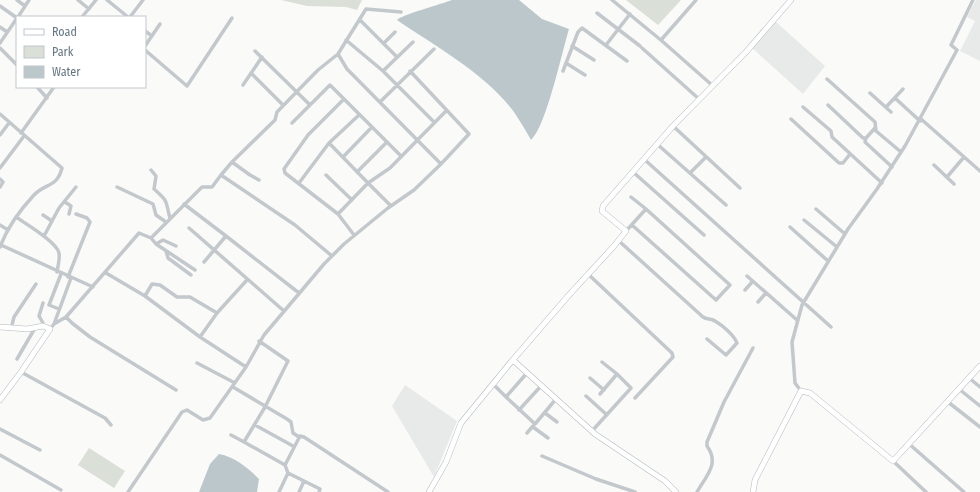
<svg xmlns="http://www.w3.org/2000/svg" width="980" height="492" font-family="'Fira Sans Condensed',sans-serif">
	<rect width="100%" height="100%" fill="#fafaf8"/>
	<path fill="#e8e9e9" d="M 976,0 L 980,0 L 980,61 L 960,51 L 975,21 L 967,17 Z
		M 775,21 L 825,66 L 803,94 L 752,48 Z
		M 405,385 L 457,421 L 434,477 L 392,406 Z"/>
	<path fill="#dadfd7" d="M 281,0 L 362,0 L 357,10 L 346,7 L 307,6 Z
		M 626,0 L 681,0 L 658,25 Z
		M 89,448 L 125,471 L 114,488 L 78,465 Z"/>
	<path fill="#bbc7cb" d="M 452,0 L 519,0 L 542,19 L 569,29 C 562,52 546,127 531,140 C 526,131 520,121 514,112 C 486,74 435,46 397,20 C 401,15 442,4 452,0 Z
		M 219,454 C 235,457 248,468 259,479 L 257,492 L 199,492 L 210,464 Z"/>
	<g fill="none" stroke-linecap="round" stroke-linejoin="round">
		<g stroke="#b3babf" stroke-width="6">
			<path id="secondary" d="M 0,327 L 27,329 L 43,326 L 50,329 L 21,372 L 0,400
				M 511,362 L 569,295 L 614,246 L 626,231 L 602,211 L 603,206 L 673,126 L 746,52 L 791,0
				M 429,492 L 446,462 L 461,423 L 511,362 L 514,361 L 595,434 L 665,481 L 676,492
				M 753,492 L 755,480 L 801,391 L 810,393 L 893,461 L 980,366"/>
		</g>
		<path stroke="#c3c8cc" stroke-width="3.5" d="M 17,0 L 25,6
			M 78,0 L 89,9
			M 107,0 L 128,17
			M 612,0 L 662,41 L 713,86
			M 0,6 L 17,18
			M 597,13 L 640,46
			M 18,17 L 29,0
			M 82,17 L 96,0
			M 130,17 L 143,0
			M 360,20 L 397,57
			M 0,27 L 7,32
			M 145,31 L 152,36
			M 346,40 L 383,71 L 434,122
			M 661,40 L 696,0
			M 0,43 L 17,18
			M 384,43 L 395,32
			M 606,45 L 630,14
			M 145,46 L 160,24
			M 572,46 L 594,60
			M 0,48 L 17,65
			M 642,48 L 699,99
			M 145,50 L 187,86 L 232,18
			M 255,51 L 310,105
			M 566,63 L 585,75
			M 383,71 L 413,42
			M 410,71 L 469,134 L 441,164
			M 563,71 L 578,32 L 582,28 L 627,61
			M 251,73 L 283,105
			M 827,79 L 875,122 L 876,131 L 901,152
			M 243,85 L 262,57
			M 37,87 L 47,98
			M 870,93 L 891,112
			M 895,98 L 920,121
			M 380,102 L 434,49
			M 828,105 L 863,138 L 866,138 L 875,128
			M 803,107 L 831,131 L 832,137 L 882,183
			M 886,107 L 903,89
			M 0,114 L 62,168 C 57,188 45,183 34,195 C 20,210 7,228 0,247
			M 791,119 L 839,163 L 843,163 L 850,154
			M 921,119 L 980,171
			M 292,123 L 330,85 L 401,156
			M 673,126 L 740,188
			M 21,133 L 54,87
			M 0,135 L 9,123
			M 866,138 L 865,142 L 892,167
			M 657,144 L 726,205
			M 343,157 L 372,127
			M 645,160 L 831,327
			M 232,162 L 250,175 L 259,180
			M 934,165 L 954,184
			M 0,168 L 24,136
			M 151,170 L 156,176 L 154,189 C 170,203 165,201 170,218
			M 357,172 L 387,142
			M 633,172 L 704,235
			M 690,173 L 706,157
			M 221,175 L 232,162 L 275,120 L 277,112 L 318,70 L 338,54 L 366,9 L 401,12
			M 326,175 L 352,200
			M 947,177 L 964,157
			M 0,179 L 3,182 L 0,187
			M 299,183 L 329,143
			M 117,187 L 153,204 L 156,215 L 166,222
			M 631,197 L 646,209
			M 65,202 L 71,206 L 69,214
			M 184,204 L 226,236
			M 391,206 L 368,183 L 390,168 L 446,111
			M 816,209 L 845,234
			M 338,214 L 285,173 L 284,169 L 308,135 L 344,99
			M 43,215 L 52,221
			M 16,217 C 26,224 57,242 59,253 C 60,258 58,266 57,272
			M 804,220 L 837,247
			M 0,225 L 8,230
			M 790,227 L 828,261
			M 189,228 L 284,311
			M 626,231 L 646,209 L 730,285 L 716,300 L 632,225
			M 354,235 L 338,214 L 368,183 L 329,143 L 359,115
			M 44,236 L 59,208 L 76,187
			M 151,238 L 156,244 L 195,270
			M 619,241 L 703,317 C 707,320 711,318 715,321 C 722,325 734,335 737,343 L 726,355 L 707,339
			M 156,244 L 163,240 L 176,246
			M 1,245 L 93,287
			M 166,251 L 168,258 L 191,275
			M 204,262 L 226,236 L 299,293
			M 106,273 L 145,296
			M 588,274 L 672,353 L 673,357 L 635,398
			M 747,276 L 797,320
			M 68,277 L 90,222 L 87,218 L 76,214
			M 745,290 L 753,281
			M 758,302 L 766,293
			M 59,309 L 49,305 L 61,274
			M 66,317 L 72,323 L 90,337 L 176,390
			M 54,324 L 71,278
			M 43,326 L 43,323 L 39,316 L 43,303
			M 11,329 L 14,317 L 36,284
			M 50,329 L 54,324 L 66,317 L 139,233 L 151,238 L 202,187 L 212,187 L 221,175 L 295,225 L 332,256
			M 200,337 L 217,313
			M 259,341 L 288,361 L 265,407 L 244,442 L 285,465 L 288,473 L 279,492
			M 17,359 L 35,328
			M 602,362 L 617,374
			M 197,363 L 235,383
			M 246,367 L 200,337 L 145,296 L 152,284 L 160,285 L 177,297 L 190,297 L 217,313 L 247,280
			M 21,372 L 105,418 L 111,425
			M 590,378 L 604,390
			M 969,378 L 980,387
			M 493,384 L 506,397 L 527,373
			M 233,387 L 287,419 L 291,422 L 293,433 L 299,437
			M 959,389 L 980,406
			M 801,391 L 795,383 L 792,342 L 802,305 L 848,229 L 877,189 L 905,146 L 957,50 L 951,45 L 973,0
			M 586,396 L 607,415
			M 506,397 L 535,424 L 556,399
			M 948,402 L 980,427
			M 519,410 L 541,386
			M 545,413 L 557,422
			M 255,425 L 293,446
			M 533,427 L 548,438
			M 0,429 L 40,450
			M 592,431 L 631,388 L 617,374 L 600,394
			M 527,433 L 533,426
			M 231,435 L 244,442
			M 908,443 L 964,492
			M 0,455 L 61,490
			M 542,456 L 596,479 L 635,492
			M 893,461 L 926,492
			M 285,465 L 300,436 L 304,437 L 388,492
			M 288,473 L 320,489 L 319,492
			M 128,492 L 182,412 L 187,410 L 203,420 L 210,418 L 246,367 L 264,335 L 324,264 L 344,244 L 388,208 L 414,190 L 441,164 L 347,69 L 338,54
			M 299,492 L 304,481
			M 697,492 C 706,476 720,464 707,446 L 707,442 L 724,402 L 753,348"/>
		<use href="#secondary" stroke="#fff" stroke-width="5"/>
	</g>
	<rect x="16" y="16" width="130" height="72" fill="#ffffff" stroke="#c1c8cd"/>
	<rect x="24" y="29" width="20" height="6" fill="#ffffff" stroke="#c1c8cd"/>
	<text x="52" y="36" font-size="12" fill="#657683">Road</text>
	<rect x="24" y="46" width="20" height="12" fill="#dadfd7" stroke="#c1c8cd"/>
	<text x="52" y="56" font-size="12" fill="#657683">Park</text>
	<rect x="24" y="66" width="20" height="12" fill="#bbc7cb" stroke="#c1c8cd"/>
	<text x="52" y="76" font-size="12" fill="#657683">Water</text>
</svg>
